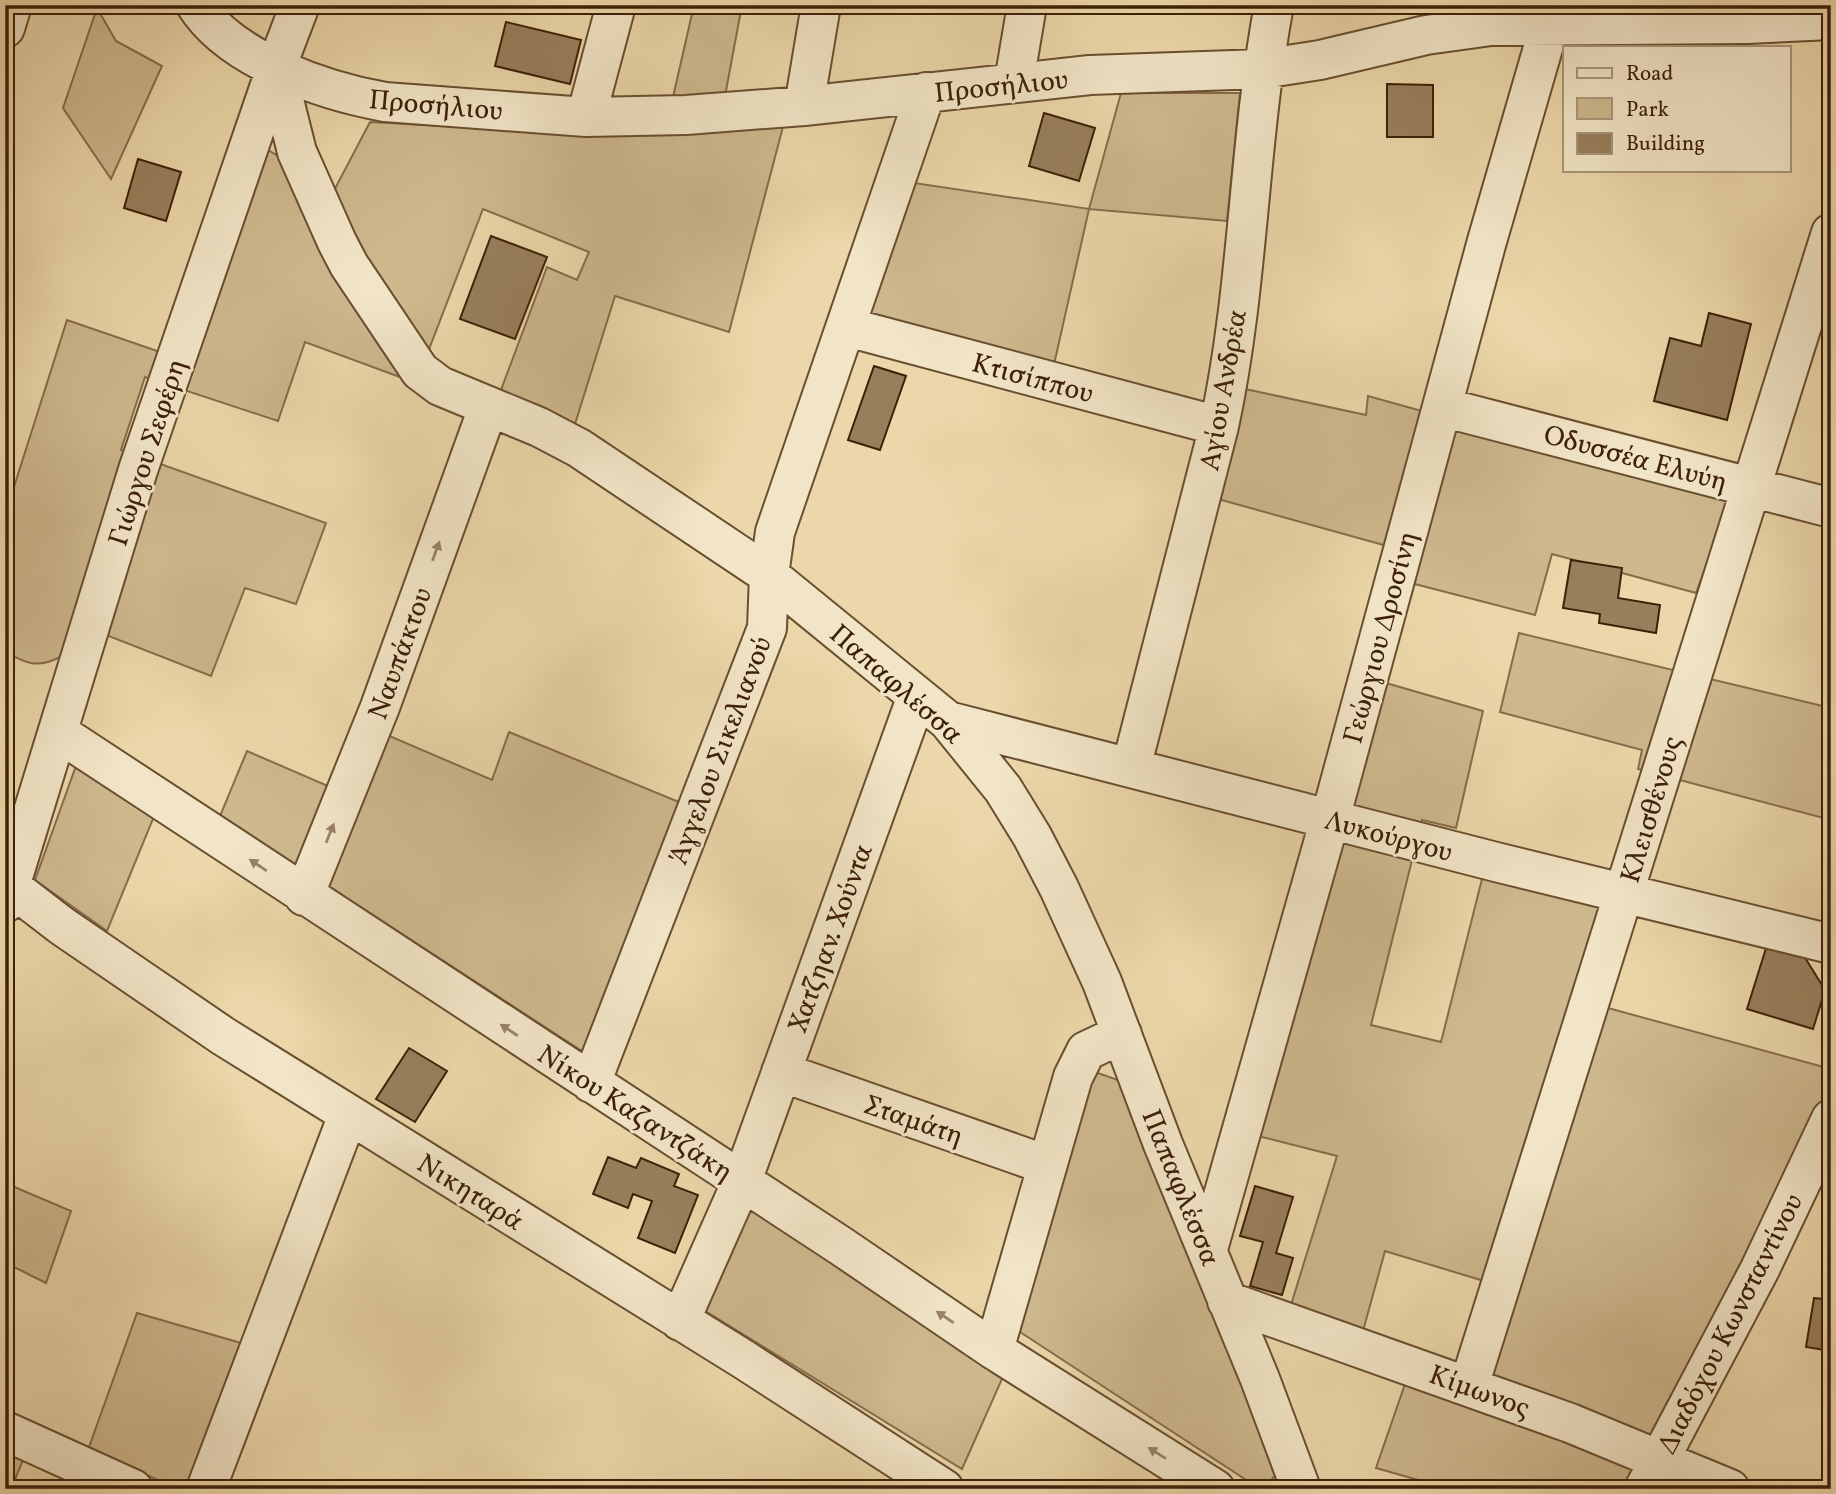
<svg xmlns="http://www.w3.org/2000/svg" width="1836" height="1494" font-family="Vollkorn,serif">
	<rect width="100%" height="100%" fill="#ebd7a9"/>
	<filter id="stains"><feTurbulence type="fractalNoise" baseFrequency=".00286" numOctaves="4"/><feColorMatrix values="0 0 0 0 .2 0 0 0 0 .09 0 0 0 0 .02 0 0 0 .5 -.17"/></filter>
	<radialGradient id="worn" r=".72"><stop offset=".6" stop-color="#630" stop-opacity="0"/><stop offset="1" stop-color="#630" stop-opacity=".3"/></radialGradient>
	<path fill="#ceb88e" stroke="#866c4b" stroke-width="2" d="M 694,5 L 742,5 L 720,123 L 785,119 L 729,332 L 615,296 L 575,424 L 498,398 L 547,267 L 577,280 L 589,252 L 483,209 L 416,383 L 305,342 L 278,421 L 145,377 L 121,450 L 326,523 L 296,604 L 245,588 L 211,676 L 73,622 L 60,657 C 37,669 26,663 5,652 L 5,508 L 7,509 L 67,320 L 195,364 L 263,147 L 278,156 L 318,221 L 370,122 L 482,128 L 666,128 Z
		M 97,8 L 116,41 L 162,66 L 111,179 L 63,108 Z
		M 1121,93 L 1240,93 L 1227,221 L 1089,209 L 1053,369 L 865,320 L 908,182 L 1089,209 Z
		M 1245,389 L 1366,415 L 1368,396 L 1591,458 L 1733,493 L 1696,593 L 1552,554 L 1535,615 L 1407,582 L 1416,554 L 1218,499 Z
		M 1519,633 L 1831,708 L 1831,820 L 1638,769 L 1642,750 L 1500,712 Z
		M 1379,681 L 1483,711 L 1456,828 L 1422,820 L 1371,1025 L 1441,1042 L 1483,875 L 1609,903 L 1484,1281 L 1385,1251 L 1363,1331 L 1290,1308 L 1337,1156 L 1254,1135 Z
		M 509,732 L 679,802 L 585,1053 L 220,816 L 247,751 L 360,800 L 385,734 L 492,780 Z
		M 77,763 L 155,814 L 107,931 L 35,880 Z
		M 1608,1008 L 1831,1069 L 1831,1087 L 1633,1489 L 1450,1489 L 1376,1468 L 1406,1381 L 1479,1404 Z
		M 1089,1070 L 1118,1080 L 1278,1471 L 1265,1489 L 1260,1489 L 1017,1330 Z
		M 5,1183 L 71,1211 L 46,1283 L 10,1265 L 5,1278 Z
		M 752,1207 L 1006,1370 L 962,1469 L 702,1309 Z
		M 137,1313 L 248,1345 L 190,1489 L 179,1489 L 88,1450 Z
		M 5,1412 L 37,1426 L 11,1489 L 5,1489 Z"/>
	<path fill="#987f5c" stroke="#3e2008" stroke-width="2" d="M 506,22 L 581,40 L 570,84 L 495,66 Z
		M 1387,84 L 1433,85 L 1433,137 L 1387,137 Z
		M 1044,113 L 1095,128 L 1079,181 L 1029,166 Z
		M 138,159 L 181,172 L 166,221 L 124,208 Z
		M 491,236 L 547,257 L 515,339 L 460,319 Z
		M 1709,313 L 1751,324 L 1727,420 L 1654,401 L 1670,338 L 1701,346 Z
		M 874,366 L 906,376 L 880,450 L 848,440 Z
		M 1571,560 L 1622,568 L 1618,598 L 1660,605 L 1656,633 L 1599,623 L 1600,614 L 1563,608 Z
		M 1767,945 L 1804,956 L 1825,990 L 1813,1029 L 1747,1009 Z
		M 409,1048 L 447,1071 L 415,1122 L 376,1099 Z
		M 608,1157 L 636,1168 L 641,1158 L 679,1174 L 674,1186 L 698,1195 L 675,1253 L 638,1238 L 652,1201 L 633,1194 L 628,1208 L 593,1194 Z
		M 1255,1186 L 1293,1197 L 1276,1253 L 1293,1258 L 1282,1295 L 1250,1286 L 1263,1242 L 1240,1236 Z
		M 1814,1298 L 1831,1300 L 1831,1351 L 1806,1347 Z"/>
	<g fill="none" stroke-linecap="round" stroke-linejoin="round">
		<g stroke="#694e30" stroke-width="42">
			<path id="minor" d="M 196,5 C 231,60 324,91 385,102 L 586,117 L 686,115 L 804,106 L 1090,75 L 1262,69 L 1320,60 L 1426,35 L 1491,26 L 1747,24 L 1831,20
				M 5,28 L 12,5
				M 276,68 L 297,152 L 337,242 L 349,265 L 420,371 L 440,386 L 539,427 L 579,448 L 769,575 L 948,721 L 1003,789 L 1032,836 L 1059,888 L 1102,982 L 1163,1144 L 1260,1379 L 1301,1489
				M 1014,82 L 1027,5
				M 804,106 L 821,5
				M 586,117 L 616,5
				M 847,327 L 1219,426
				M 1442,407 L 1831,508
				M 948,721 L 1496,862 L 1831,944
				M 59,733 L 841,1246 L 994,1350 L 1215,1489
				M 1131,768 L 1219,426 C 1249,288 1248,144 1274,5
				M 5,882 L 62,926 L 223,1036 L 743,1359 L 944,1489
				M 304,896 L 380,707 L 488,408
				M 5,903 L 138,470 L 276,68 L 300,5
				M 781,1072 L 1047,1165
				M 591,1083 L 767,628 L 769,575 L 775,532 L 926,92
				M 1208,1249 L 1330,819 L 1487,241 L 1550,24
				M 1227,1301 L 1570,1423 L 1730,1489
				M 680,1321 L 742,1181 L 917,696
				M 994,1350 L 1073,1077 L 1086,1051 L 1122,1034
				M 1469,1386 L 1831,233
				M 5,1431 L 133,1489
				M 206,1489 L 348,1115
				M 1644,1489 L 1760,1269 L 1831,1119"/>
		</g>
		<use href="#minor" stroke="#f2e5c7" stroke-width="38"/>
	</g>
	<defs><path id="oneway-solid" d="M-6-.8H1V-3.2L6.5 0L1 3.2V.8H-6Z" transform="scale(1.75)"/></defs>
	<g fill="#988268">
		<use href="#oneway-solid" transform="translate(436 551) rotate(-70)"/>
		<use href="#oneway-solid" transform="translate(330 833) rotate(-68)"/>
		<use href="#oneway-solid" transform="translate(258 865) rotate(-146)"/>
		<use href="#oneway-solid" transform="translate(509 1030) rotate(-147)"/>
		<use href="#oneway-solid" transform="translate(945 1317) rotate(-146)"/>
		<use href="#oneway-solid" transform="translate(1157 1453) rotate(-148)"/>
	</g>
	<g text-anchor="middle" stroke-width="6" stroke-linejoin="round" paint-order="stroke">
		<g font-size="28" fill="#3e2008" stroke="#f2e5c7">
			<text transform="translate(1001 85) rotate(-6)" y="10">Προσήλιου</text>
			<text transform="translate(436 104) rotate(5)" y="10">Προσήλιου</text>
			<text transform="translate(1033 377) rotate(15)" y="10">Κτισίππου</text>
			<text transform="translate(1222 390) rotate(-80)" y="10">Αγίου Ανδρέα</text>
			<text transform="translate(146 452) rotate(-72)" y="10">Γιώργου Σεφέρη</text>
			<text transform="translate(1636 457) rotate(15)" y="10">Οδυσσέα Ελυύη</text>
			<text transform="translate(1379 637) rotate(-75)" y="10">Γεώργιου Δροσίνη</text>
			<text transform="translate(399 653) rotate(-70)" y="10">Ναυπάκτου</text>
			<text transform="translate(897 683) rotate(41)" y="10">Παπαφλέσσα</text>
			<text transform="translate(719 750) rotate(-69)" y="10">Άγγελου Σικελιανού</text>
			<text transform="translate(1650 809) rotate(-73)" y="10">Κλεισθένους</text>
			<text transform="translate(1389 835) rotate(15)" y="10">Λυκούργου</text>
			<text transform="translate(829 938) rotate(-70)" y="10">Χατζηαν. Χούντα</text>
			<text transform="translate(636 1112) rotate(33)" y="10">Νίκου Καζαντζάκη</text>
			<text transform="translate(914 1119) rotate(19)" y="10">Σταμάτη</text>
			<text transform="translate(1182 1187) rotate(68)" y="10">Παπαφλέσσα</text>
			<text transform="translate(471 1191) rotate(32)" y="10">Νικηταρά</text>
			<text transform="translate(1729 1323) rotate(-63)" y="10">Διαδόχου Κωνσταντίνου</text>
			<text transform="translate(1480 1390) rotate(20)" y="10">Κίμωνος</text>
		</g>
	</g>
	<rect width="1836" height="1494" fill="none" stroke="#ebd7a9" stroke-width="28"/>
	<rect x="7" y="7" width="1822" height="1480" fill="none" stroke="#3e2008" stroke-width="3.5"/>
	<rect x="14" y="14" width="1808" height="1466" fill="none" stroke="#3e2008" stroke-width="2"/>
	<rect x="1563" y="46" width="228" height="126" fill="#f2e5c7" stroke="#aa967b" stroke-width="2"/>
	<rect x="1577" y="68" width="35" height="10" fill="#f2e5c7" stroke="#aa967b" stroke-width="2"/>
	<text x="1626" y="80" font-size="21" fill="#3e2008">Road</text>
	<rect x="1577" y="98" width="35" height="21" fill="#ceb88e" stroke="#aa967b" stroke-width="2"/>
	<text x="1626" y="116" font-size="21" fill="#3e2008">Park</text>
	<rect x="1577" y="133" width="35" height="21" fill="#987f5c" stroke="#aa967b" stroke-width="2"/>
	<text x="1626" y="150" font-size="21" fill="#3e2008">Building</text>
	<rect width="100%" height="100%" filter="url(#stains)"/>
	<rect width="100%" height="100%" fill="url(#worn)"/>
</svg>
